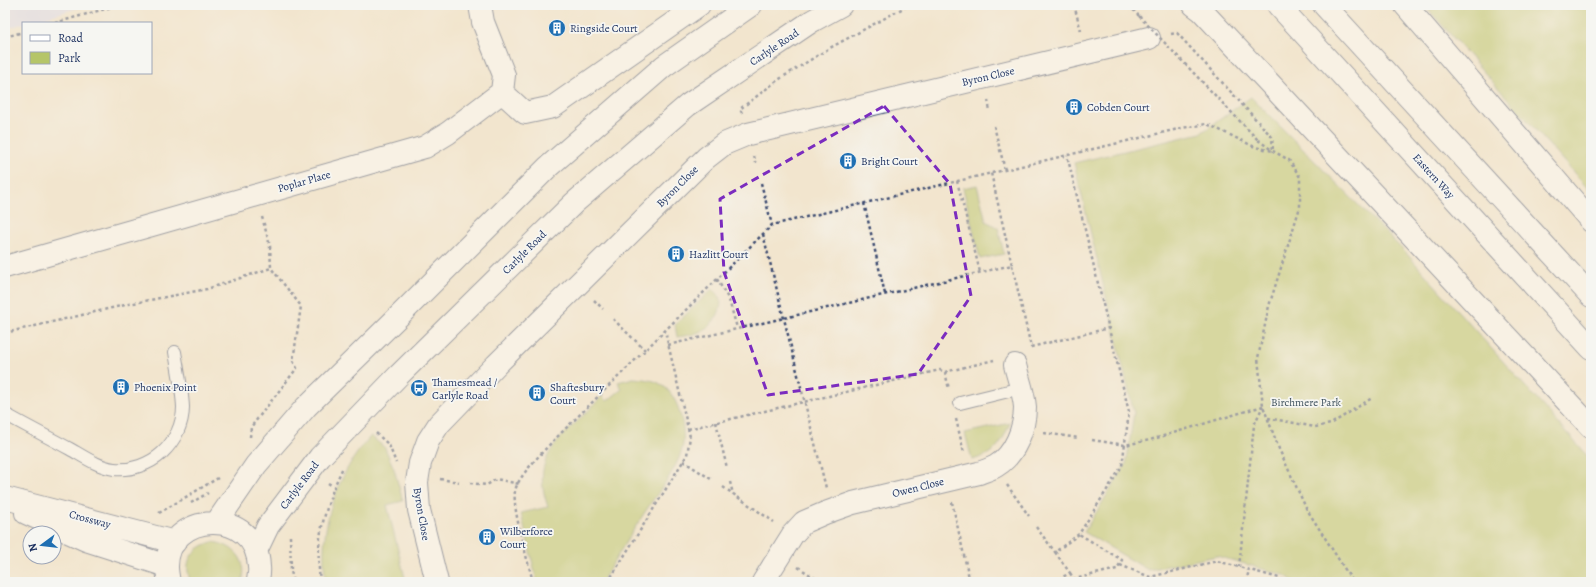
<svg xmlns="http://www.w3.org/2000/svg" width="1596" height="587" font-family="Alegreya,serif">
	<rect width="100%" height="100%" fill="#f6f6f2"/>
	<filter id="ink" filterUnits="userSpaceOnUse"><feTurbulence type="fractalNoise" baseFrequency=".025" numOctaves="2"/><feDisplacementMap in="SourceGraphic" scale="8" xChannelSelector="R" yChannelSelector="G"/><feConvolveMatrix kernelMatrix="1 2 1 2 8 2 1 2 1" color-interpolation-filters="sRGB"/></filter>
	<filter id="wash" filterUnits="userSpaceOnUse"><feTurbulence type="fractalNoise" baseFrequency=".012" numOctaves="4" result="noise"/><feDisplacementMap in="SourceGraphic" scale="16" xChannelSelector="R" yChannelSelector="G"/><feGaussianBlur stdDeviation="0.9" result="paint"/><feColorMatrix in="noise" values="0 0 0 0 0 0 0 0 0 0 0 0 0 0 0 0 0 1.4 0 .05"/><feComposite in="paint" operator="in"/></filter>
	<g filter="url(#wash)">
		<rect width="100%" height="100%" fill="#f2e5ce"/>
		<path fill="#d6d8f8" d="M 5,5 L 88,5 L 5,29 Z"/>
		<path fill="#b5c568" stroke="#687a63" d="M 1424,5 L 1591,5 L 1591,192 Z
			M 1251,97 L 1407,254 L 1591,460 L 1591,582 L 1295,582 L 1284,575 L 1217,556 L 1148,570 L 1084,532 L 1126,464 L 1134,413 L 1074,163 L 1201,133 Z
			M 977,185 L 986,221 L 998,228 L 1004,254 L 980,259 L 963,188 Z
			M 712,289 C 714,291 718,293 719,296 C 726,309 711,328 699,332 C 693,335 685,336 677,337 L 675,325 Z
			M 633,378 C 643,379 654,379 662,385 C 679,396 687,430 682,449 C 676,471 658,492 645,512 C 630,535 616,558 602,582 L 537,582 L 521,513 L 548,507 C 535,470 545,453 571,427 C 582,417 592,407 602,396 L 607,401 L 622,389 L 618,382 Z
			M 1010,423 C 1001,445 995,454 972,460 L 965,433 Z
			M 371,436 L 385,448 L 394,469 L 403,501 L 387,505 L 406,582 L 326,582 C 317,532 336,473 371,436 Z
			M 212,542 C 233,544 249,560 242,582 L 191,582 C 182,562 192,548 212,542 Z"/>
	</g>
	<g filter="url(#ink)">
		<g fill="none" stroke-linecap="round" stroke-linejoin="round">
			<g stroke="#3b4a6f" stroke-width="14">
				<path id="service" d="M 960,403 L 1021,388
					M 5,414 C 26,426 48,437 70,449 C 83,456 98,467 114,469 C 131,471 150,464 162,453 C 175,441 183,424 183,407 C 182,389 178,370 175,352"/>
			</g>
			<g stroke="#3b4a6f" stroke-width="24">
				<path id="minor" d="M 502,92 L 525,113 L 553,107 L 699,5
					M 5,267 L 425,147 L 448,133 L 502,92 L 504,75 L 483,22 L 480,5
					M 437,582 L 419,510 L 417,482 L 420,463 L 428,441 L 439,424 L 496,365 L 706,158 L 724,144 L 748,134 L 1149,38
					M 763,582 L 793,534 L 804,522 L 825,513 L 853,503 L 979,473 C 984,471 991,469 996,466 C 1015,455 1025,428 1025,407 C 1024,393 1018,378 1015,365"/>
			</g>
			<g stroke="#3b4a6f" stroke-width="24">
				<path id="tertiary" d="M 5,498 L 175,542
					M 26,513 L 86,540 L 167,566"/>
			</g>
			<g stroke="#3b4a6f" stroke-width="24">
				<path id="primary" d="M 1194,5 L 1202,11 L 1591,427
					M 1278,5 L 1591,348
					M 1324,5 L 1591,296
					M 1405,5 L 1591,221
					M 217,522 L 256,465 L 306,407 L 400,315 L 548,167 L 664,66 L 751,5
					M 256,551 L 268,526 L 320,457 L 399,375 L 574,203 L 688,105 L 812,21 L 841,5
					M 169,582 C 168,577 167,572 167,567 C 166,511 257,506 259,567 C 260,572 258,577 258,582"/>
			</g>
			<path stroke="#3b4a6f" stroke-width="2.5" stroke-dasharray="3 3" stroke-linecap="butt" d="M 1074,5 L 1081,31
				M 1129,5 L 1139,16
				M 55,23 L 119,5
				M 1171,34 L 1177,33 L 1272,137 L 1273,151
				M 5,37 L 23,32
				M 988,100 L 990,111
				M 742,113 L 740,109 L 778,80 L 828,49 L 909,5
				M 994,126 L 1005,170
				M 1258,140 L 1273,151 L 1289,160 L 1300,177 L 1300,207 L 1269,306 L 1258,358 L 1263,406 L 1279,449 L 1306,508 L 1353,582
				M 754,156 L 756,163
				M 957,181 L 980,272
				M 761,183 L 772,225
				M 864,203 L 885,294
				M 763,234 L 826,488
				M 1012,265 L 1031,347 L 1109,328
				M 717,279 L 729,300 L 737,328
				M 594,300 L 603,309
				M 613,319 L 645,350
				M 5,333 L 129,304 L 207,289 L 271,268
				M 668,345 L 1012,265 L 991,173
				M 945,372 L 949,389
				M 1268,418 L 1315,427 L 1331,424 L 1372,398
				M 956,419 L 964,453
				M 716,422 L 727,468
				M 688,429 L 940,370 L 945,372 L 994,360
				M 376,433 L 389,445 L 396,463
				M 1044,433 L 1079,438
				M 250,437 L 251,427 L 297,368 L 293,361 L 301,306 L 271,268 L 270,246 L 262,217
				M 1092,440 L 1125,445 L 1150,440 L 1263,406
				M 683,461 L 711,479
				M 440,479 L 459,482
				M 730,482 L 733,494
				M 328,483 L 334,487 L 343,467
				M 470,483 L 487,485 L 496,479 L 519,484
				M 1007,485 L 1029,516
				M 723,487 L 774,522
				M 952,502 L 970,582
				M 191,503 L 208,493
				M 159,513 L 218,478
				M 1036,527 L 1055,552
				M 290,536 L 291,570 L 293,582
				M 1120,565 L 1150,577 L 1217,561 L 1279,578 L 1285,582
				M 798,567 L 821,582
				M 1239,567 L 1254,425 L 1263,406
				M 1070,573 L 1074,579 L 1117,569 L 1122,560 L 1079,534
				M 320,582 C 316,543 321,524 334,487
				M 533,582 C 528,561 512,510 515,491 C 518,476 542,453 552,442 L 772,225 L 1182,128 L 1207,124 L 1255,147 L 1273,151
				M 608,582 L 687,455 L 690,437 L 665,331
				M 1053,582 L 1070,573 L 1055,552 L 1079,534 L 1122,466 L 1129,412 L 1067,155
				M 1246,582 L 1249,570"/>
			<use href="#service" stroke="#fff" stroke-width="12"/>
			<use href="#minor" stroke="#fff" stroke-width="22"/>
			<use href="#tertiary" stroke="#fff" stroke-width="22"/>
			<use href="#primary" stroke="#fff" stroke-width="22"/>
			<path stroke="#3b4a6f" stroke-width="2.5" stroke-dasharray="3 3" stroke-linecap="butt" d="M 1139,16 L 1258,140"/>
		</g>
	</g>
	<path d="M0 0H1596V587H0ZM 884,106 L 950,184 L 971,296 L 918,374 L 768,395 L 724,272 L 720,199 Z" fill="#f2e5ce" fill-opacity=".55" fill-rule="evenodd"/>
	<path fill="none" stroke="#7b2cbf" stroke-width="3" stroke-dasharray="8 5" stroke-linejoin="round" d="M 884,106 L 950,184 L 971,296 L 918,374 L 768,395 L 724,272 L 720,199 Z"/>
	<defs>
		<g id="building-disc" transform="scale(0.9)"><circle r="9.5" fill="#1f6fb2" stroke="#f6f6f2"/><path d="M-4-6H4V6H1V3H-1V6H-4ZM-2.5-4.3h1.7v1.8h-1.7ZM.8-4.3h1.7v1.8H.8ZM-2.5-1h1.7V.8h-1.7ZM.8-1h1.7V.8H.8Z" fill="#fff"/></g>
		<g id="bus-disc" transform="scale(0.9)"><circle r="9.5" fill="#1f6fb2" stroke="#f6f6f2"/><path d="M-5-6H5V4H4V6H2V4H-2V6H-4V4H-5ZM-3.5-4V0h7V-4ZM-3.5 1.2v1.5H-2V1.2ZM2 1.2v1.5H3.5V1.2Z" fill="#fff"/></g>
	</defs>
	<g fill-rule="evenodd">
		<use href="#building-disc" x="557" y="28"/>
		<use href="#building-disc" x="1074" y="107"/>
		<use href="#building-disc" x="848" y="161"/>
		<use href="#building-disc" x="676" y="254"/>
		<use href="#building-disc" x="121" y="387"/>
		<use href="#bus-disc" x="419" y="388"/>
		<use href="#building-disc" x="537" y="393"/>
		<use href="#building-disc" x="487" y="537"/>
	</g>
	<g text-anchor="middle" stroke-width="3.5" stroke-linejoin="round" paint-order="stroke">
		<g font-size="11" fill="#1b2f5e" stroke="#f6f6f2" text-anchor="start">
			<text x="570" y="32">Ringside Court</text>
			<text x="1087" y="111">Cobden Court</text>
			<text x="861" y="165">Bright Court</text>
			<text x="689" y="258">Hazlitt Court</text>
			<text x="432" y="386">Thamesmead /<tspan x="432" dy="13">Carlyle Road</tspan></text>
			<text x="134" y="391">Phoenix Point</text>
			<text x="550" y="391">Shaftesbury<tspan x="550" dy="13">Court</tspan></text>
			<text x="500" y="535">Wilberforce<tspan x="500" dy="13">Court</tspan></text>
		</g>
		<g font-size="11" fill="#1b2f5e" stroke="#f6f6f2">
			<text transform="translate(774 47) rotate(-34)" y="4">Carlyle Road</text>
			<text transform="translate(988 76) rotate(-13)" y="4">Byron Close</text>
			<text transform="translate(1434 176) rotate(48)" y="4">Eastern Way</text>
			<text transform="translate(304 181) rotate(-16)" y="4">Poplar Place</text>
			<text transform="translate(677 186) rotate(-45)" y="4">Byron Close</text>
			<text transform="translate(524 252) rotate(-45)" y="4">Carlyle Road</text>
			<text transform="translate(299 485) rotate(-53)" y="4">Carlyle Road</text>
			<text transform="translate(918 487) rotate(-14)" y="4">Owen Close</text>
			<text transform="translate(422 514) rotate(80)" y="4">Byron Close</text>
			<text transform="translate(90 519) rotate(15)" y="4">Crossway</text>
		</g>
		<g font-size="11" fill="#425460" stroke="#f6f6f2">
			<text x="1306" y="406">Birchmere Park</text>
		</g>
	</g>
	<rect width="1596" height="587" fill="none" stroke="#f6f6f2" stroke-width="20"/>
	<rect x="22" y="22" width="130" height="52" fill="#f6f6f2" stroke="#9ea6b7"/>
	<rect x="30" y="35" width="20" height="6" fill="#ffffff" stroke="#9ea6b7"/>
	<text x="58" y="42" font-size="12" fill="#1b2f5e">Road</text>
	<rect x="30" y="52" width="20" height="12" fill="#b5c568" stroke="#9ea6b7"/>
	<text x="58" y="62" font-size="12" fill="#1b2f5e">Park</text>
	<g transform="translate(42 545) rotate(255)"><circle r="19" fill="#f6f6f2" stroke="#9ea6b7"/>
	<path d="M0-3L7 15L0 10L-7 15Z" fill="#1f6fb2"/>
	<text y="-6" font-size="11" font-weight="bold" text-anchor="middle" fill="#1b2f5e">N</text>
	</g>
</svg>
